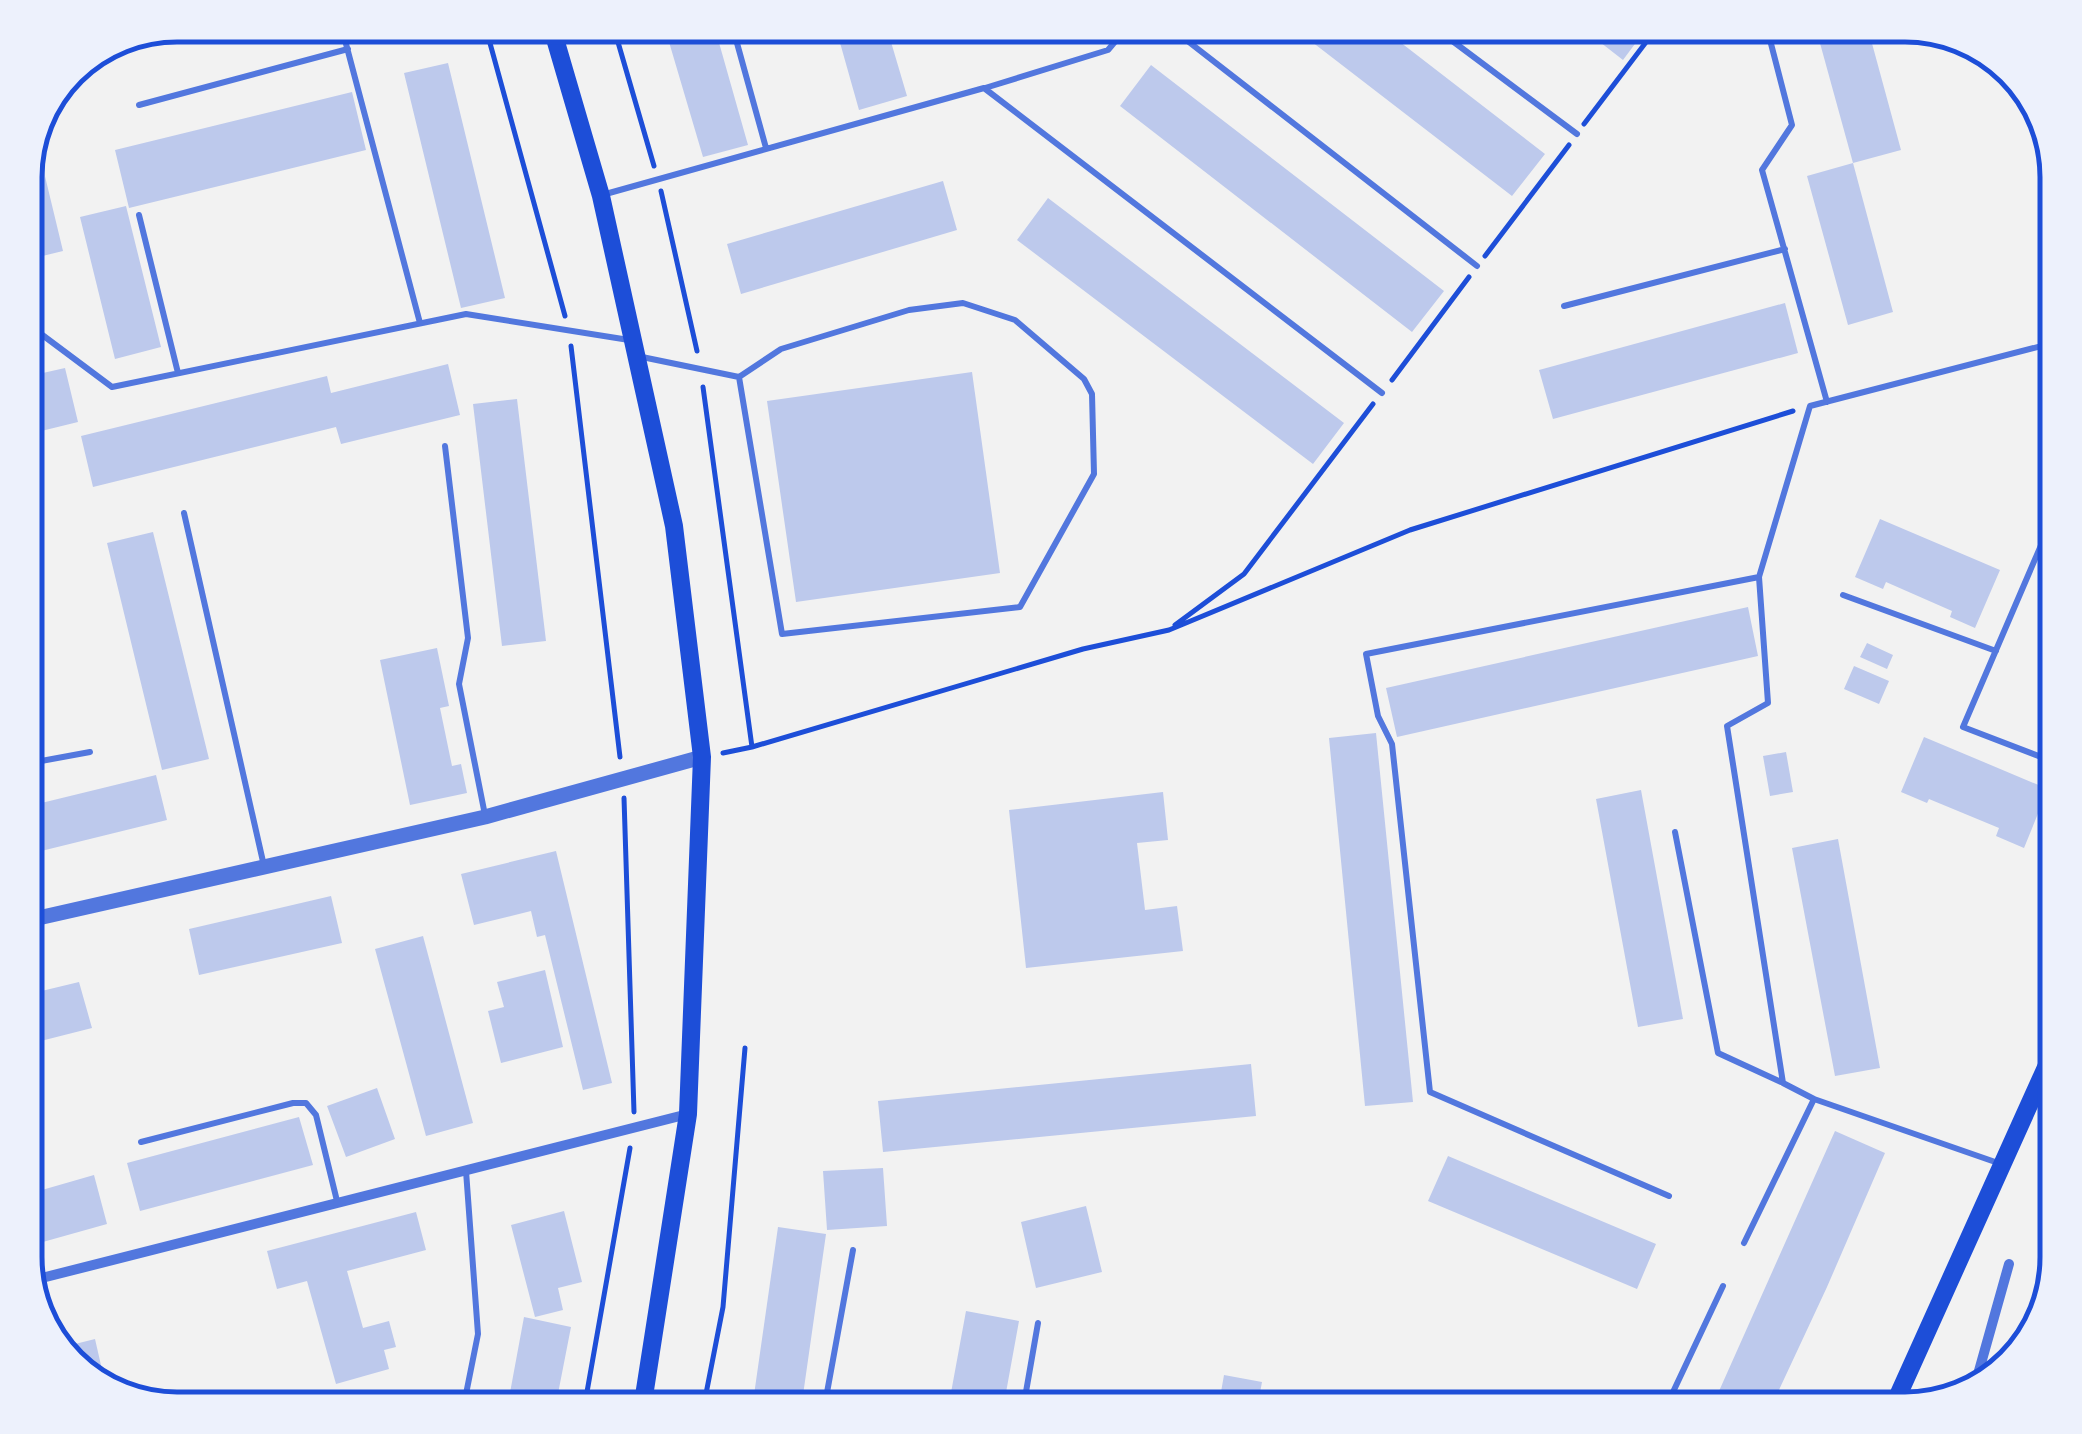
<svg xmlns="http://www.w3.org/2000/svg" width="2082" height="1434" font-family="'Work Sans',sans-serif">
	<rect width="100%" height="100%" fill="#f2f2f2"/>
	<path fill="#bdc9ec" d="M 664,25 L 714,25 L 748,145 L 703,157 Z
		M 835,25 L 886,25 L 907,96 L 859,110 Z
		M 1290,25 L 1378,25 L 1545,154 L 1512,196 Z
		M 1578,25 L 1649,25 L 1623,60 Z
		M 1815,25 L 1867,25 L 1901,150 L 1853,163 L 1893,312 L 1848,325 L 1807,176 L 1853,163 Z
		M 448,63 L 505,298 L 461,308 L 404,73 Z
		M 1151,65 L 1444,291 L 1412,332 L 1120,106 Z
		M 352,92 L 366,150 L 129,208 L 115,150 Z
		M 37,143 L 63,251 L 26,260 L 25,168 Z
		M 943,181 L 957,230 L 741,294 L 727,244 Z
		M 1048,198 L 1344,423 L 1313,464 L 1017,240 Z
		M 126,206 L 161,347 L 115,359 L 80,217 Z
		M 1785,303 L 1798,353 L 1553,419 L 1539,370 Z
		M 448,364 L 460,415 L 341,444 L 336,427 L 93,487 L 81,436 L 327,376 L 331,393 Z
		M 65,368 L 78,422 L 25,435 L 25,377 Z
		M 972,372 L 1000,573 L 796,602 L 767,401 Z
		M 517,399 L 546,641 L 502,646 L 473,404 Z
		M 1880,519 L 2000,570 L 1975,628 L 1950,617 L 1952,611 L 1886,582 L 1883,589 L 1855,577 Z
		M 153,532 L 209,759 L 162,770 L 107,543 Z
		M 1748,607 L 1758,656 L 1397,737 L 1386,688 Z
		M 1867,643 L 1893,655 L 1887,669 L 1860,657 Z
		M 437,648 L 449,706 L 440,708 L 452,766 L 461,764 L 467,793 L 410,805 L 380,660 Z
		M 1854,666 L 1889,681 L 1879,704 L 1844,689 Z
		M 1376,733 L 1413,1102 L 1365,1106 L 1329,738 Z
		M 1924,737 L 2048,789 L 2024,848 L 1996,836 L 1999,828 L 1929,799 L 1927,803 L 1901,792 Z
		M 1786,752 L 1793,792 L 1770,796 L 1763,756 Z
		M 156,775 L 167,820 L 25,855 L 25,807 Z
		M 1641,790 L 1683,1019 L 1638,1027 L 1596,799 Z
		M 1163,792 L 1168,840 L 1137,843 L 1145,910 L 1177,906 L 1183,951 L 1026,968 L 1009,810 Z
		M 1838,839 L 1880,1068 L 1835,1076 L 1792,848 Z
		M 556,851 L 612,1083 L 583,1090 L 545,935 L 537,937 L 531,911 L 474,925 L 461,874 Z
		M 331,896 L 342,943 L 199,975 L 189,929 Z
		M 423,936 L 473,1123 L 426,1136 L 375,949 Z
		M 545,970 L 563,1047 L 501,1063 L 488,1011 L 504,1007 L 497,982 Z
		M 79,982 L 92,1028 L 25,1045 L 25,995 Z
		M 1251,1064 L 1256,1116 L 883,1152 L 878,1101 Z
		M 377,1088 L 395,1139 L 346,1157 L 327,1106 Z
		M 299,1117 L 313,1165 L 140,1211 L 127,1163 Z
		M 1835,1131 L 1885,1153 L 1827,1287 L 1770,1409 L 1711,1409 Z
		M 1448,1156 L 1656,1244 L 1637,1289 L 1428,1201 Z
		M 883,1168 L 887,1226 L 827,1230 L 823,1171 Z
		M 94,1175 L 107,1224 L 25,1247 L 25,1198 L 36,1195 L 35,1192 Z
		M 1086,1206 L 1102,1272 L 1036,1288 L 1021,1222 Z
		M 564,1211 L 582,1282 L 558,1288 L 563,1310 L 535,1317 L 511,1225 Z
		M 416,1212 L 426,1250 L 347,1271 L 363,1328 L 389,1321 L 396,1347 L 384,1350 L 389,1369 L 336,1384 L 307,1281 L 277,1289 L 267,1251 Z
		M 778,1227 L 826,1234 L 801,1409 L 752,1409 Z
		M 966,1311 L 1019,1321 L 1003,1409 L 948,1409 Z
		M 524,1317 L 571,1327 L 555,1409 L 507,1409 Z
		M 95,1339 L 106,1387 L 92,1383 L 59,1348 Z
		M 1224,1375 L 1262,1382 L 1257,1409 L 1218,1409 Z
		M 1354,1399 L 1397,1407 L 1397,1409 L 1352,1409 Z"/>
	<g fill="none" stroke-linecap="round" stroke-linejoin="round">
		<path stroke="#1d4ed8" stroke-width="5" d="M 485,25 L 565,316
			M 613,25 L 654,166
			M 1584,124 L 1659,25
			M 661,191 L 697,351
			M 1485,256 L 1569,145
			M 571,346 L 620,757
			M 1392,380 L 1469,277
			M 703,387 L 752,747
			M 1175,625 L 1244,574 L 1373,404
			M 723,753 L 752,747 L 1083,649 L 1169,630 L 1410,530 L 1793,411
			M 624,798 L 634,1112
			M 584,1409 L 630,1148
			M 703,1409 L 723,1307 L 745,1048"/>
		<path stroke="#5277de" stroke-width="6" d="M 341,25 L 420,323
			M 732,25 L 766,148
			M 1167,25 L 1477,266
			M 1431,25 L 1577,134
			M 1769,36 L 1792,125 L 1762,170 L 1827,402
			M 985,88 L 1108,50 L 1129,25
			M 139,105 L 348,49
			M 602,195 L 984,88 L 1382,393
			M 139,215 L 178,373
			M 1564,306 L 1785,249
			M 25,326 L 29,325 L 112,387 L 466,314 L 629,340
			M 642,357 L 739,377 L 782,634 L 1020,607 L 1094,474 L 1092,394 L 1084,379 L 1015,320 L 963,303 L 909,310 L 781,349 L 739,377
			M 445,446 L 468,638 L 459,684 L 485,815
			M 2057,508 L 1963,727 L 2057,763
			M 184,513 L 264,866
			M 1759,577 L 1768,703 L 1727,726 L 1783,1083 L 1814,1099
			M 1843,595 L 1996,651
			M 25,764 L 90,752
			M 1675,832 L 1718,1053 L 1781,1082
			M 141,1142 L 293,1103 L 306,1103 L 316,1115 L 337,1201
			M 1669,1196 L 1430,1092 L 1392,744 L 1378,716 L 1366,654 L 1759,577 L 1810,406 L 2057,342
			M 1744,1243 L 1814,1099 L 2001,1164
			M 463,1409 L 478,1334 L 466,1171
			M 824,1409 L 853,1250
			M 1023,1409 L 1038,1323
			M 1665,1409 L 1723,1286"/>
		<path stroke="#5277de" stroke-width="10" d="M 30,1281 L 688,1114
			M 1973,1392 L 2009,1264"/>
		<path stroke="#5277de" stroke-width="15" d="M 25,921 L 485,817 L 702,757"/>
		<path stroke="#1d4ed8" stroke-width="18" d="M 551,25 L 601,196 L 674,526 L 702,757 L 688,1114 L 642,1409
			M 1892,1409 L 2057,1043"/>
	</g>
	<path d="M0 0H2082V1434H0ZM177 42H1905A135 135 0 0 1 2040 177V1257A135 135 0 0 1 1905 1392H177A135 135 0 0 1 42 1257V177A135 135 0 0 1 177 42Z" fill="#edf1fc" fill-rule="evenodd"/>
	<path fill="none" stroke="#1d4ed8" stroke-width="5" d="M177 42H1905A135 135 0 0 1 2040 177V1257A135 135 0 0 1 1905 1392H177A135 135 0 0 1 42 1257V177A135 135 0 0 1 177 42Z"/>
</svg>
